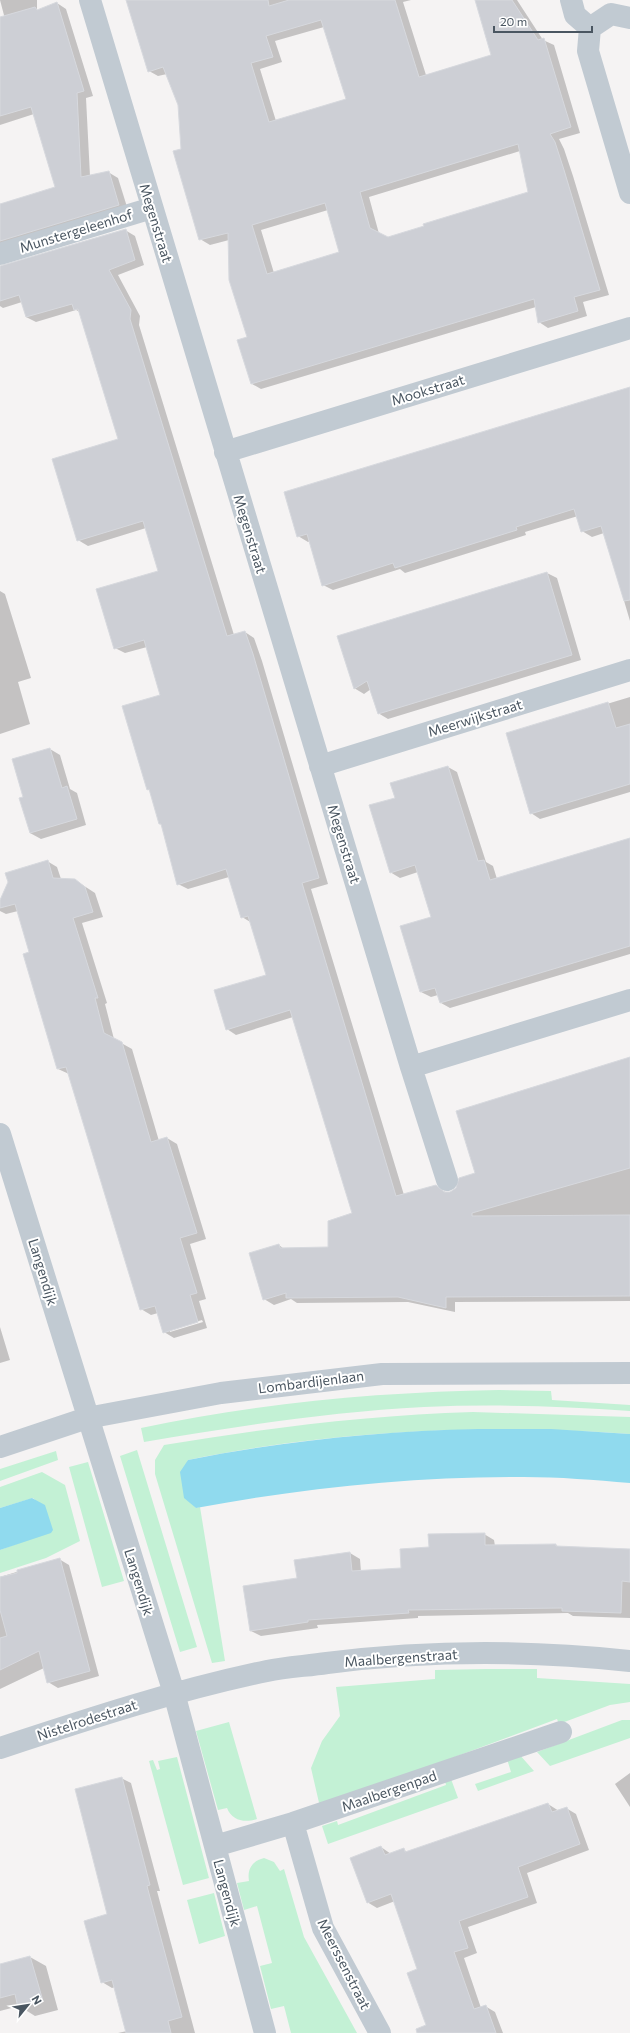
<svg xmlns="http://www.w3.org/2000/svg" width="630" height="2033" font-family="Commissioner,sans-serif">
	<rect width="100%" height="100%" fill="#f5f3f3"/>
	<path fill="#c3f1d5" d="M 499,1390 L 551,1391 L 552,1400 L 630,1405 L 630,1411 C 561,1406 493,1404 424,1407 C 330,1412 237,1426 144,1442 L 141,1428 C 258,1403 379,1392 499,1390 Z
		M 473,1412 L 630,1417 L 630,1434 C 482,1424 334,1430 188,1460 C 179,1482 181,1490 196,1508 L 200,1507 L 225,1661 L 212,1663 L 155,1474 L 155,1460 L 164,1445 C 267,1428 369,1415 473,1412 Z
		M 137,1450 L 197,1647 L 180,1652 L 120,1456 Z
		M 56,1451 L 58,1460 L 0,1481 L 0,1469 Z
		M 88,1462 L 124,1581 L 102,1587 L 69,1467 Z
		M 42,1472 L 65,1485 L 80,1541 L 46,1558 L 0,1573 L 0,1550 L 19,1543 L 51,1527 L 45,1509 L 33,1498 L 0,1508 L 0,1487 Z
		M 486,1669 L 537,1669 L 537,1678 L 630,1684 L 630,1702 L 610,1705 L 559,1724 L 557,1719 L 320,1807 L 311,1768 L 322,1741 L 340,1716 L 336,1687 L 435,1679 L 435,1670 Z
		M 622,1720 L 630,1720 L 630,1738 L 550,1766 L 537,1752 Z
		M 229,1722 L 257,1819 C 245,1823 232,1821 227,1808 L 218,1810 L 196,1731 Z
		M 519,1754 L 534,1771 L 478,1791 L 475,1784 L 511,1772 L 507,1759 Z
		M 177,1757 L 209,1878 L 183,1885 L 149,1761 L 153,1760 L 157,1770 L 160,1769 L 158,1761 Z
		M 451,1779 L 458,1798 L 328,1844 L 322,1826 L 337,1821 L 338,1825 L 446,1785 L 445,1781 Z
		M 264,1858 L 274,1862 L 280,1871 L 284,1869 L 304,1937 L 357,2033 L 291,2033 L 284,2006 L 271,2009 L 260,1966 L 272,1963 L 257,1906 L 244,1910 L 237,1883 L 249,1881 C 247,1869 252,1861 264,1858 Z
		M 214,1893 L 225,1936 L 199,1944 L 187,1900 Z"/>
	<path fill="#90daee" d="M 478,1429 L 551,1429 L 630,1434 L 630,1483 C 595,1480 559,1477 524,1477 C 414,1476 304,1488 196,1508 L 184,1498 L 180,1472 L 188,1460 C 284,1441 380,1431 478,1429 Z
		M 32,1498 L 45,1505 L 53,1530 L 51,1533 L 0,1550 L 0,1508 Z"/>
	<path fill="#0003" fill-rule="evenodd" d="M 0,0 L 37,0 L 37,11 L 57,3 L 66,9 L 93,96 L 86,98 L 90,176 L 108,172 L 118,178 L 128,210 L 0,251 L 0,204 L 56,188 L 34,114 L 0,125 L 0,20 L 5,19 Z
		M 127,0 L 411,0 L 403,2 L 426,75 L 492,55 L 476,0 L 517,0 L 543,40 L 554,45 L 580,133 L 559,139 L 564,149 L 573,176 L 609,295 L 583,302 L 587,316 L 548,328 L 539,322 L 536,307 L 261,389 L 252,384 L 239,340 L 249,337 L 229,240 L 210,245 L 200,239 L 182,150 L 179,104 L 167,74 L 158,76 L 149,71 ZM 324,27 L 347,99 L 276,121 L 260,69 L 282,62 L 275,41 ZM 520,151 L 530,193 L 381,241 L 369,197 ZM 328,210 L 340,253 L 274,273 L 261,230 Z
		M 125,230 L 135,236 L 144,265 L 118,275 L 140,316 L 139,325 L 234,635 L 245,632 L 254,638 L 262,661 L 328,884 L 311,889 L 404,1195 L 435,1186 L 447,1193 L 451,1193 L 630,1059 L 630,1301 L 455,1302 L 455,1312 L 408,1302 L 297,1303 L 291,1299 L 274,1305 L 264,1299 L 279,1245 L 284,1249 L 329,1248 L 353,1214 L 293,1017 L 236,1035 L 227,1029 L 268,975 L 252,923 L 242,917 L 229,877 L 188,889 L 178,884 L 162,825 L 160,824 L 150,791 L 147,789 L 162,696 L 147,647 L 125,653 L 115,648 L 159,571 L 146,528 L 88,546 L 78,540 L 119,440 L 80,312 L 76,310 L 36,322 L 26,317 L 22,302 L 3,308 L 0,306 L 0,267 Z
		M 630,388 L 630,621 L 604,533 L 592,537 L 582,531 L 578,516 L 525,532 L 526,535 L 405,573 L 400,569 L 333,590 L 323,585 L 310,541 L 308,542 L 298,536 Z
		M 547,573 L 557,578 L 581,660 L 388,719 L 378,713 L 371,689 L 364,694 L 354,688 L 339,636 Z
		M 0,591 L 5,594 L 31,678 L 18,682 L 30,724 L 0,734 Z
		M 630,697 L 630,792 L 540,819 L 531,813 L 507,734 Z
		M 50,749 L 60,755 L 70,789 L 77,793 L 86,825 L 41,839 L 30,833 L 24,798 Z
		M 448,767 L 457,772 L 486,862 L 493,866 L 497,879 L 630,839 L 630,954 L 450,1008 L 441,1003 L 438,995 L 431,997 L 421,992 L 401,927 L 432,917 L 418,872 L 400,878 L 390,872 L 396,799 Z
		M 47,861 L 57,867 L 61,879 L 75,880 L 95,893 L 103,917 L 82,923 L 107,1003 L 105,1004 L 114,1039 L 132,1049 L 159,1141 L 167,1138 L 177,1144 L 206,1239 L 190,1244 L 206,1299 L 199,1301 L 207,1328 L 174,1338 L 164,1332 L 158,1313 L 151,1315 L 141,1309 L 69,1074 L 58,1069 L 24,955 L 31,953 L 18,911 L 6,914 L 0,911 L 0,902 ZM 202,1320 L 203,1322 L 170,1332 L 170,1330 Z
		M 0,1327 L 10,1360 L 0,1363 Z
		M 484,1534 L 494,1540 L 495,1546 L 556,1545 L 560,1548 L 630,1551 L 630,1618 L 573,1616 L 568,1613 L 418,1616 L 418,1618 L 317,1625 L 318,1628 L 261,1636 L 251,1631 L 298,1579 L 332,1555 L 350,1553 L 360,1559 L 361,1572 L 402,1569 L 430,1548 Z
		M 59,1559 L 69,1565 L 99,1676 L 58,1688 L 48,1682 L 44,1668 L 0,1689 L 0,1577 Z
		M 630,1773 L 630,1807 L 615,1784 Z
		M 121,1778 L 131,1783 L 160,1891 L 157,1891 L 195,2033 L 118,2033 L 127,2031 L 115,1987 L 112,1988 L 102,1982 Z
		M 548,1804 L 559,1811 L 566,1808 L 576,1814 L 589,1850 L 527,1873 L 537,1903 L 468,1927 L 477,1953 L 464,1958 L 481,2008 L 485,2006 L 495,2012 L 503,2033 L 444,2033 L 418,1969 L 395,1901 L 377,1908 L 367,1902 L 381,1847 L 391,1854 L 404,1850 L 408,1852 Z
		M 30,1957 L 46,1966 L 58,2010 L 35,2016 L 19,2006 L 0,2011 L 0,1969 L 8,1963 Z"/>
	<path fill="#cdcfd5" stroke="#d7d9de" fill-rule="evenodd" d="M 126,0 L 268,0 L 269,6 L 289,0 L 395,0 L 419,77 L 491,55 L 475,0 L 512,0 L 538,40 L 544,38 L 563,101 L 571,127 L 550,134 L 555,142 L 564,170 L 600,290 L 574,297 L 578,311 L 538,323 L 534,299 L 251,384 L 237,340 L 247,337 L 229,280 L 228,233 L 199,240 L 173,151 L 181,149 L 178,105 L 163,67 L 148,72 ZM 321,20 L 346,99 L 269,122 L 251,63 L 273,57 L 266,36 ZM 518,144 L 528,192 L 423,224 L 424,226 L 388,237 L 370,228 L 360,192 ZM 325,203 L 339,252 L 267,274 L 252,225 Z
		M 57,2 L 84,91 L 77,93 L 81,177 L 109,171 L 119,205 L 0,241 L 0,204 L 55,187 L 31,107 L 0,116 L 0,17 L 35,7 L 37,10 Z
		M 126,229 L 135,260 L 109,270 L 131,310 L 130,319 L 227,636 L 245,631 L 253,654 L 319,878 L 302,883 L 396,1196 L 436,1185 L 444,1192 L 450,1192 L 456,1188 L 459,1178 L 475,1173 L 456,1111 L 630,1057 L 630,1168 L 472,1213 L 472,1216 L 630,1215 L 630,1296 L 446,1297 L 446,1308 L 398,1297 L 286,1298 L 286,1293 L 263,1300 L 249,1253 L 279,1244 L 280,1248 L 328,1247 L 328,1221 L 352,1213 L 290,1010 L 226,1030 L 214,990 L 266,975 L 248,916 L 241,918 L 226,869 L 177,885 L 161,824 L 159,824 L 149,789 L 147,790 L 122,706 L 160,695 L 144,640 L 114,649 L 96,589 L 158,571 L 143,521 L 77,541 L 52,459 L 118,439 L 78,309 L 74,310 L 72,304 L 26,317 L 19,295 L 0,301 L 0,266 Z
		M 630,387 L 630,600 L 624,601 L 601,526 L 581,532 L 574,509 L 516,527 L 517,530 L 395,568 L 393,563 L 322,586 L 307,534 L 297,537 L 284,492 Z
		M 547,572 L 572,655 L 378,714 L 367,681 L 354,689 L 337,636 Z
		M 608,702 L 616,728 L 630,724 L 630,784 L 530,814 L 506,733 Z
		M 50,748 L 62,788 L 67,786 L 77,819 L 30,833 L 19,798 L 23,797 L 12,759 Z
		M 448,766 L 478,861 L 484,860 L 490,880 L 630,838 L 630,946 L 440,1003 L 435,988 L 420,992 L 400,926 L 431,917 L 415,865 L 390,873 L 369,805 L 395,798 L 390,783 Z
		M 48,860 L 53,878 L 75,879 L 85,887 L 93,912 L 73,918 L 98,998 L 95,998 L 104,1033 L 122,1042 L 151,1142 L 167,1137 L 197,1233 L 180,1238 L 197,1293 L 190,1295 L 198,1322 L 163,1333 L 155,1306 L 140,1310 L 66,1067 L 57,1069 L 23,954 L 29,952 L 15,904 L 0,908 L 0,900 L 8,882 L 5,873 Z
		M 485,1533 L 485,1545 L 556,1544 L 556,1546 L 630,1549 L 630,1582 L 622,1581 L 621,1613 L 562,1611 L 562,1608 L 408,1610 L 409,1613 L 308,1620 L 308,1622 L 250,1631 L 243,1586 L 297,1578 L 294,1560 L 350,1552 L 352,1571 L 401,1568 L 400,1549 L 429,1547 L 428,1534 Z
		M 60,1558 L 90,1671 L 47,1683 L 39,1651 L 0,1670 L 0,1638 L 7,1636 L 0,1610 L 0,1577 L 17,1573 L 17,1570 Z
		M 122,1777 L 150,1885 L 147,1886 L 182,2017 L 168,2021 L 171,2033 L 126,2033 L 112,1980 L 101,1983 L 84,1921 L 107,1914 L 75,1789 Z
		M 548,1803 L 552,1812 L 567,1807 L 580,1844 L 518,1867 L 528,1897 L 459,1921 L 468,1948 L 454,1952 L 474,2009 L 486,2005 L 496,2033 L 417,2033 L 416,2029 L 426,2025 L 407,1973 L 417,1969 L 391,1894 L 367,1903 L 350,1858 L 381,1846 L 385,1855 L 404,1848 L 405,1852 Z
		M 30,1956 L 43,2001 L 18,2008 L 15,1994 L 0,1998 L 0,1964 Z"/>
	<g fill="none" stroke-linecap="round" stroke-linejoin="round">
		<path stroke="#c1cad2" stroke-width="22" d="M 90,0 L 411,1067 L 630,1000
			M 571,0 L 575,15 L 590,28
			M 630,18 L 611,14 L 590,28 L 588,51 L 630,193
			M 0,254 L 152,208
			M 225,452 L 630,328
			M 320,766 L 630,670
			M 411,1067 L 447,1180
			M 0,1134 L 174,1693 L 265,2033
			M 0,1447 L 87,1418 L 221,1393 L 382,1374 L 630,1373
			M 0,1748 C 88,1719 176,1690 267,1671 C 286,1667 307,1666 327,1663 C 428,1650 529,1650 630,1661
			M 293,1823 L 323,1928 L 380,2033
			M 215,1846 L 293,1823 L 561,1732"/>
	</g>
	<g text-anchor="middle" stroke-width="4" stroke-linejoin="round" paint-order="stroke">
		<g font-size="14" fill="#4a5661" stroke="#fff">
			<text transform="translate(156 223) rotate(73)" y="5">Megenstraat</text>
			<text transform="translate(76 231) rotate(-17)" y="5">Munstergeleenhof</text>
			<text transform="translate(428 390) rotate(-17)" y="5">Mookstraat</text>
			<text transform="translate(250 534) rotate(73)" y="5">Megenstraat</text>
			<text transform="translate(475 718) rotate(-17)" y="5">Meerwijkstraat</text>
			<text transform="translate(344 844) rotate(73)" y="5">Megenstraat</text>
			<text transform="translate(43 1272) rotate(73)" y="5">Langendijk</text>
			<text transform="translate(311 1382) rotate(-7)" y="5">Lombardijenlaan</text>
			<text transform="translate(139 1582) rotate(73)" y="5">Langendijk</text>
			<text transform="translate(401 1658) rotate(-4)" y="5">Maalbergenstraat</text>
			<text transform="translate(87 1720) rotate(-18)" y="5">Nistelrodestraat</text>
			<text transform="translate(389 1791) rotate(-19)" y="5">Maalbergenpad</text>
			<text transform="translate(227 1893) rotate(75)" y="5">Langendijk</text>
			<text transform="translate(344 1964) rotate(63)" y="5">Meerssenstraat</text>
		</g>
	</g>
	<g transform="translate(28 2005) rotate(60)" stroke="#ffffff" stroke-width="3" paint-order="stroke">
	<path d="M0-3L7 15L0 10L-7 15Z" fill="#4a5661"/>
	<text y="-6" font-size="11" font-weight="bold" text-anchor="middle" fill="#4a5661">N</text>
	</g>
	<path d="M494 26v6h98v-6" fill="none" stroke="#4a5661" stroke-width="2"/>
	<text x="500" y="26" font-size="12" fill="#4a5661" stroke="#ffffff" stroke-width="3" paint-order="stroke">20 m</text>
</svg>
